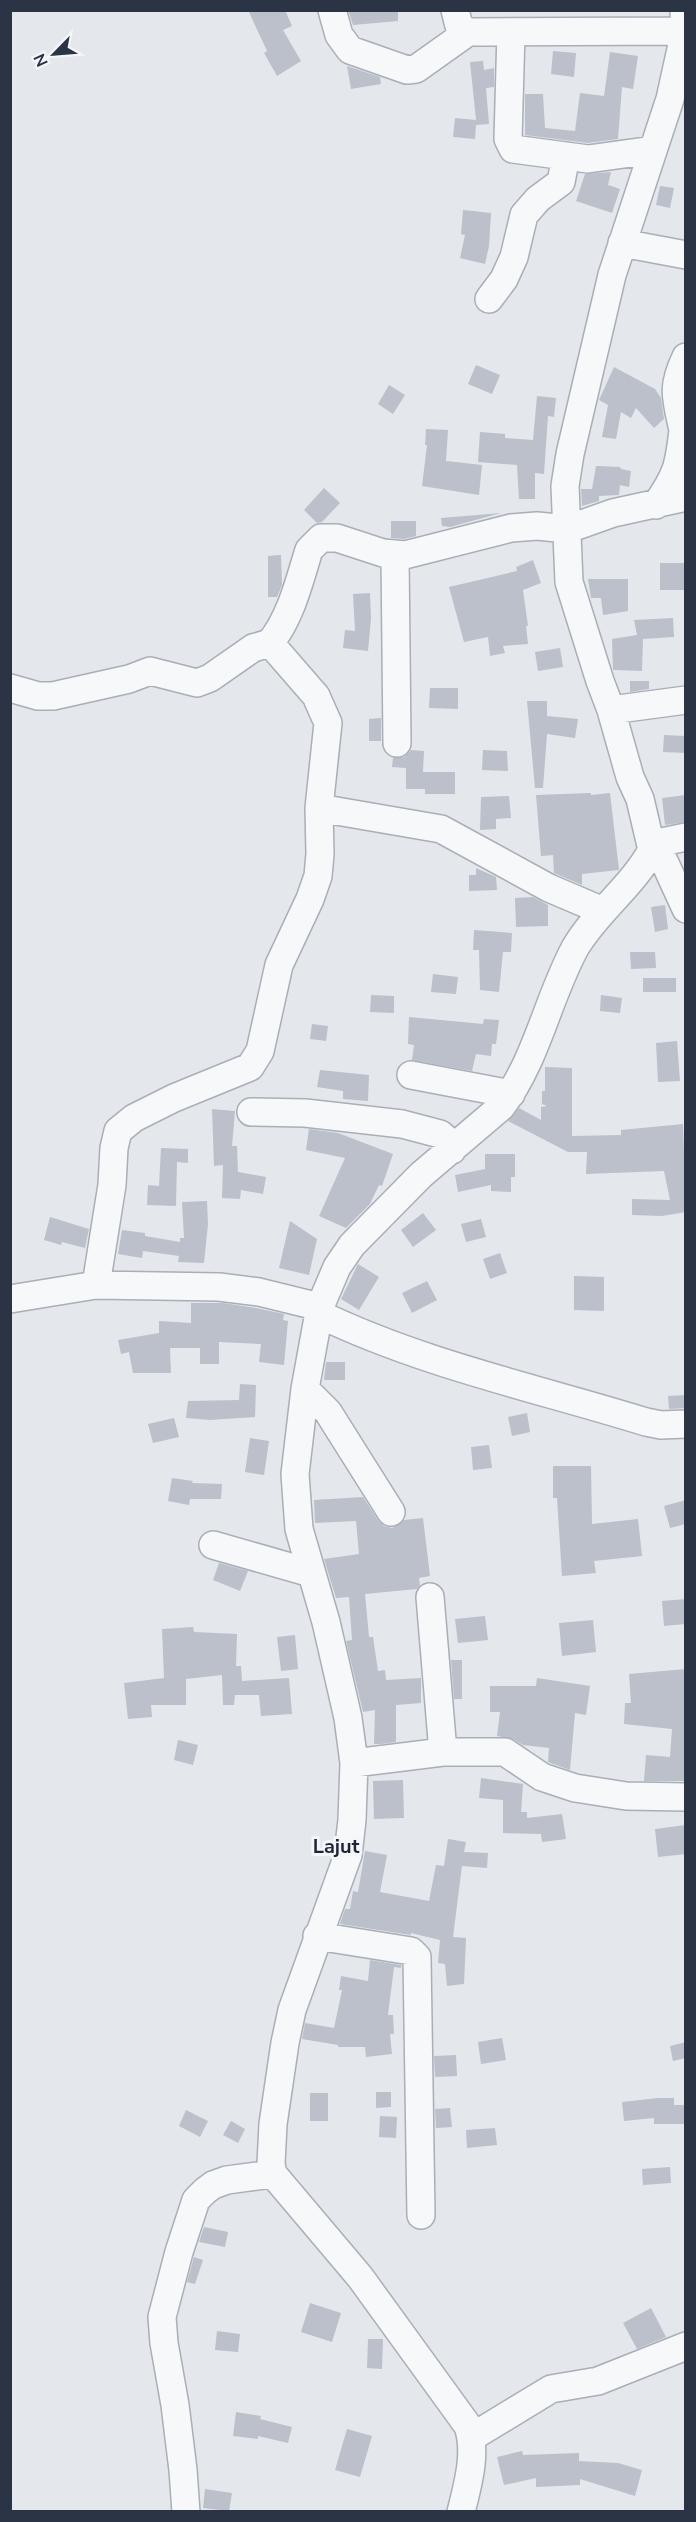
<svg xmlns="http://www.w3.org/2000/svg" width="696" height="2522" font-family="'Nunito Sans',sans-serif">
	<rect width="100%" height="100%" fill="#e4e7ec"/>
	<path fill="#bbc0ca" d="M 248,10 L 285,10 L 292,26 L 283,30 L 301,61 L 277,76 L 264,53 L 267,51 Z
		M 348,10 L 398,10 L 398,21 L 353,25 Z
		M 553,51 L 576,53 L 574,77 L 551,74 Z
		M 610,52 L 638,56 L 633,89 L 622,87 L 618,139 L 588,143 L 525,135 L 525,94 L 543,94 L 545,128 L 575,131 L 580,93 L 604,96 Z
		M 483,61 L 484,70 L 494,68 L 494,87 L 486,88 L 489,124 L 476,125 L 475,139 L 453,137 L 455,118 L 476,120 L 470,62 Z
		M 347,66 L 380,77 L 381,84 L 351,89 Z
		M 611,172 L 608,185 L 620,189 L 612,213 L 576,201 L 585,174 Z
		M 660,186 L 674,188 L 670,208 L 656,205 Z
		M 463,210 L 491,213 L 489,246 L 485,264 L 460,258 L 465,235 L 461,234 Z
		M 476,365 L 500,375 L 492,394 L 468,384 Z
		M 614,367 L 655,389 L 661,398 L 664,419 L 654,428 L 636,408 L 631,418 L 621,412 L 616,439 L 602,437 L 608,405 L 599,400 Z
		M 389,385 L 405,395 L 393,414 L 378,404 Z
		M 537,396 L 556,398 L 554,417 L 548,416 L 544,474 L 535,473 L 535,499 L 519,499 L 517,465 L 478,462 L 480,432 L 505,434 L 505,438 L 533,440 Z
		M 426,429 L 448,430 L 446,461 L 482,465 L 479,495 L 422,486 L 427,445 L 425,445 Z
		M 596,466 L 620,467 L 621,469 L 631,471 L 629,487 L 620,485 L 619,495 L 599,496 L 599,501 L 582,506 L 581,489 L 592,489 Z
		M 324,488 L 340,503 L 322,522 L 317,523 L 304,510 Z
		M 501,513 L 450,527 L 442,526 L 441,518 Z
		M 391,521 L 416,521 L 416,536 L 404,539 L 391,538 Z
		M 281,555 L 282,585 L 277,597 L 268,597 L 268,556 Z
		M 533,560 L 541,583 L 523,590 L 528,626 L 526,626 L 528,644 L 503,646 L 505,653 L 490,656 L 488,637 L 464,642 L 449,587 L 517,571 L 516,567 Z
		M 660,563 L 686,563 L 686,590 L 660,590 Z
		M 588,579 L 628,579 L 628,611 L 603,615 L 601,598 L 591,598 Z
		M 370,593 L 371,618 L 368,651 L 343,648 L 345,630 L 355,631 L 353,594 Z
		M 673,618 L 674,637 L 643,639 L 642,671 L 613,670 L 612,639 L 637,635 L 634,620 Z
		M 560,648 L 563,667 L 538,671 L 535,652 Z
		M 630,681 L 649,681 L 649,689 L 630,692 Z
		M 430,688 L 458,688 L 458,709 L 429,708 Z
		M 527,701 L 547,701 L 547,716 L 578,719 L 575,738 L 547,734 L 543,788 L 535,788 Z
		M 381,718 L 381,741 L 369,741 L 369,719 Z
		M 664,735 L 686,736 L 686,753 L 663,752 Z
		M 411,750 L 424,751 L 423,772 L 455,772 L 455,794 L 425,794 L 425,789 L 406,789 L 406,768 L 392,767 L 393,758 L 404,757 Z
		M 483,750 L 507,751 L 508,771 L 482,770 Z
		M 591,793 L 591,795 L 610,793 L 619,870 L 582,874 L 582,885 L 554,873 L 553,855 L 541,856 L 536,795 Z
		M 686,795 L 686,822 L 665,825 L 662,798 Z
		M 509,796 L 511,818 L 496,819 L 496,829 L 480,830 L 481,797 Z
		M 476,868 L 496,877 L 497,890 L 469,891 L 469,875 L 476,875 Z
		M 533,897 L 548,905 L 548,926 L 516,927 L 515,898 Z
		M 665,905 L 668,929 L 655,932 L 651,907 Z
		M 474,930 L 512,933 L 511,952 L 503,952 L 499,992 L 480,990 L 479,950 L 473,950 Z
		M 630,952 L 655,952 L 656,968 L 631,969 Z
		M 433,974 L 458,977 L 456,994 L 431,992 Z
		M 643,978 L 676,978 L 676,992 L 643,992 Z
		M 371,995 L 394,996 L 394,1013 L 370,1012 Z
		M 601,995 L 622,998 L 620,1013 L 600,1011 Z
		M 409,1017 L 483,1024 L 484,1019 L 499,1020 L 496,1044 L 492,1044 L 491,1056 L 476,1054 L 472,1071 L 412,1060 L 414,1045 L 408,1044 Z
		M 312,1024 L 328,1026 L 326,1041 L 310,1039 Z
		M 677,1041 L 680,1081 L 658,1082 L 656,1043 Z
		M 545,1067 L 572,1068 L 572,1136 L 621,1135 L 621,1130 L 683,1124 L 686,1212 L 662,1216 L 632,1215 L 632,1199 L 670,1200 L 664,1171 L 586,1174 L 587,1152 L 568,1152 L 508,1121 L 519,1108 L 541,1120 L 541,1107 L 547,1106 L 542,1104 L 542,1091 L 545,1091 Z
		M 320,1070 L 369,1075 L 368,1101 L 343,1099 L 343,1091 L 317,1087 Z
		M 212,1109 L 235,1111 L 232,1146 L 237,1146 L 238,1172 L 266,1177 L 263,1194 L 241,1190 L 240,1199 L 222,1198 L 223,1165 L 214,1166 Z
		M 309,1129 L 338,1133 L 393,1154 L 382,1186 L 379,1185 L 370,1204 L 346,1228 L 319,1216 L 345,1158 L 306,1150 Z
		M 161,1148 L 188,1149 L 188,1163 L 177,1162 L 176,1206 L 147,1205 L 148,1185 L 159,1186 Z
		M 485,1154 L 515,1154 L 515,1177 L 511,1177 L 511,1192 L 491,1191 L 491,1185 L 458,1192 L 455,1175 L 485,1169 Z
		M 207,1201 L 208,1224 L 204,1263 L 178,1262 L 179,1256 L 143,1251 L 142,1258 L 118,1254 L 122,1230 L 145,1233 L 145,1236 L 180,1242 L 180,1238 L 184,1238 L 182,1202 Z
		M 423,1213 L 436,1230 L 413,1247 L 401,1230 Z
		M 50,1217 L 89,1229 L 85,1248 L 62,1242 L 61,1245 L 44,1240 Z
		M 481,1219 L 486,1237 L 466,1242 L 461,1224 Z
		M 290,1221 L 317,1239 L 309,1275 L 279,1268 Z
		M 500,1253 L 507,1273 L 490,1279 L 483,1259 Z
		M 358,1264 L 379,1277 L 359,1310 L 341,1299 Z
		M 574,1276 L 604,1277 L 604,1311 L 574,1310 Z
		M 427,1281 L 437,1300 L 412,1313 L 402,1293 Z
		M 191,1303 L 223,1303 L 256,1308 L 284,1314 L 283,1320 L 288,1321 L 284,1365 L 259,1362 L 261,1344 L 219,1342 L 219,1364 L 200,1364 L 200,1348 L 170,1348 L 171,1373 L 133,1373 L 129,1352 L 121,1354 L 118,1340 L 159,1333 L 159,1321 L 191,1323 Z
		M 326,1362 L 345,1362 L 345,1380 L 324,1380 Z
		M 240,1384 L 256,1385 L 255,1417 L 210,1420 L 186,1418 L 188,1401 L 239,1400 Z
		M 686,1395 L 686,1408 L 669,1409 L 668,1396 Z
		M 527,1413 L 530,1432 L 512,1436 L 508,1417 Z
		M 174,1418 L 179,1437 L 153,1443 L 148,1424 Z
		M 250,1438 L 269,1441 L 264,1475 L 245,1472 Z
		M 489,1445 L 492,1468 L 473,1470 L 471,1447 Z
		M 553,1466 L 591,1466 L 592,1524 L 638,1519 L 642,1556 L 594,1561 L 596,1573 L 562,1576 L 557,1498 L 553,1498 Z
		M 172,1478 L 193,1481 L 192,1483 L 222,1484 L 221,1499 L 190,1499 L 189,1505 L 168,1501 Z
		M 363,1497 L 378,1520 L 384,1526 L 392,1528 L 404,1520 L 423,1518 L 430,1576 L 419,1578 L 420,1586 L 417,1589 L 365,1594 L 369,1637 L 373,1637 L 378,1671 L 385,1670 L 386,1680 L 421,1678 L 421,1703 L 396,1705 L 396,1742 L 381,1744 L 374,1744 L 375,1710 L 363,1712 L 346,1641 L 352,1640 L 349,1597 L 336,1598 L 324,1559 L 359,1554 L 356,1521 L 315,1523 L 314,1500 Z
		M 686,1500 L 686,1524 L 670,1528 L 664,1506 Z
		M 219,1563 L 248,1571 L 240,1591 L 213,1580 Z
		M 686,1599 L 686,1624 L 664,1626 L 662,1601 Z
		M 485,1616 L 488,1640 L 458,1643 L 455,1619 Z
		M 593,1620 L 596,1652 L 562,1656 L 559,1623 Z
		M 193,1627 L 194,1632 L 237,1634 L 236,1666 L 241,1666 L 242,1681 L 289,1678 L 292,1714 L 261,1716 L 259,1695 L 235,1695 L 234,1705 L 223,1705 L 222,1675 L 186,1679 L 186,1705 L 151,1705 L 152,1717 L 128,1719 L 124,1683 L 164,1678 L 162,1629 Z
		M 295,1635 L 298,1669 L 281,1671 L 277,1637 Z
		M 451,1660 L 462,1660 L 462,1699 L 454,1699 Z
		M 686,1669 L 686,1781 L 644,1781 L 646,1755 L 670,1757 L 672,1729 L 624,1724 L 625,1703 L 631,1703 L 629,1674 Z
		M 537,1678 L 590,1686 L 586,1715 L 575,1713 L 570,1770 L 548,1762 L 549,1748 L 523,1745 L 513,1739 L 497,1736 L 500,1712 L 490,1712 L 490,1686 L 536,1686 Z
		M 178,1740 L 198,1745 L 193,1765 L 174,1760 Z
		M 481,1778 L 523,1784 L 521,1812 L 527,1812 L 527,1818 L 562,1814 L 566,1839 L 542,1842 L 541,1834 L 503,1833 L 503,1800 L 479,1798 Z
		M 403,1780 L 404,1818 L 374,1819 L 373,1781 Z
		M 686,1825 L 686,1854 L 658,1857 L 655,1829 Z
		M 448,1839 L 466,1842 L 464,1852 L 488,1853 L 487,1868 L 462,1866 L 453,1937 L 466,1938 L 464,1984 L 447,1986 L 445,1964 L 438,1963 L 440,1940 L 411,1933 L 411,1935 L 340,1924 L 345,1909 L 350,1909 L 353,1891 L 358,1892 L 365,1851 L 387,1855 L 380,1892 L 429,1901 L 436,1865 L 444,1866 Z
		M 370,1960 L 401,1965 L 401,1968 L 394,1967 L 388,2015 L 393,2015 L 394,2034 L 390,2034 L 392,2054 L 366,2057 L 365,2047 L 338,2047 L 338,2045 L 302,2039 L 305,2023 L 334,2028 L 342,1990 L 339,1990 L 341,1976 L 368,1981 Z
		M 502,2038 L 506,2060 L 481,2064 L 478,2042 Z
		M 686,2042 L 686,2058 L 673,2061 L 670,2046 Z
		M 456,2055 L 457,2076 L 435,2077 L 434,2056 Z
		M 376,2092 L 391,2092 L 391,2107 L 376,2108 Z
		M 310,2093 L 328,2093 L 328,2121 L 310,2121 Z
		M 658,2098 L 674,2098 L 674,2105 L 686,2105 L 686,2124 L 654,2124 L 654,2118 L 624,2121 L 622,2102 Z
		M 450,2108 L 452,2127 L 436,2128 L 435,2109 Z
		M 186,2110 L 208,2121 L 200,2137 L 179,2126 Z
		M 380,2116 L 397,2117 L 396,2138 L 379,2137 Z
		M 231,2121 L 245,2129 L 238,2143 L 223,2135 Z
		M 495,2128 L 497,2145 L 467,2148 L 466,2130 Z
		M 670,2167 L 671,2183 L 643,2185 L 642,2169 Z
		M 204,2227 L 228,2232 L 225,2247 L 199,2242 Z
		M 194,2257 L 203,2260 L 195,2284 L 187,2282 Z
		M 310,2303 L 341,2313 L 332,2342 L 301,2332 Z
		M 651,2308 L 666,2337 L 637,2349 L 623,2323 Z
		M 217,2331 L 240,2334 L 238,2352 L 215,2350 Z
		M 368,2339 L 383,2339 L 382,2369 L 367,2368 Z
		M 236,2412 L 261,2416 L 260,2419 L 292,2427 L 288,2443 L 258,2436 L 258,2439 L 233,2436 Z
		M 347,2429 L 372,2436 L 360,2477 L 335,2470 Z
		M 522,2451 L 523,2455 L 579,2453 L 579,2461 L 618,2463 L 642,2470 L 635,2496 L 580,2479 L 580,2485 L 536,2487 L 536,2478 L 504,2485 L 497,2457 Z
		M 205,2489 L 232,2493 L 229,2511 L 203,2508 Z"/>
	<g fill="none" stroke-linecap="round" stroke-linejoin="round">
		<g stroke="#a9aeb7" stroke-width="30">
			<path id="minor" d="M 332,10 L 339,35 L 350,50 L 407,70 L 416,69 L 468,32
				M 455,10 L 459,26 L 468,32 L 685,31
				M 511,32 L 508,139 L 513,149 L 588,159 L 653,150
				M 622,243 L 686,255
				M 489,299 L 504,279 L 514,257 L 524,215 L 538,199 L 561,182 L 566,156
				M 683,430 C 676,398 671,388 686,357
				M 656,505 C 677,475 679,466 683,430 L 686,428
				M 395,556 L 397,743
				M 10,688 L 38,696 L 53,696 L 129,679 L 150,671 L 197,683 L 210,678 L 253,648 L 270,643
				M 611,710 L 686,700
				M 319,808 L 441,829 L 549,888 L 603,911
				M 652,844 L 686,837
				M 652,852 L 664,861 L 686,909
				M 411,1075 L 511,1094
				M 251,1112 L 305,1113 L 402,1124 L 440,1134 L 447,1140 L 452,1150
				M 96,1285 L 112,1185 L 114,1148 L 118,1131 L 134,1118 L 174,1098 L 250,1067 L 260,1051 L 279,965 L 310,899 L 318,876 L 320,854 L 319,808 L 328,723 L 316,696 L 270,643 C 291,617 299,582 309,550 L 321,538 L 337,538 L 383,553 L 405,555 L 511,528 L 537,526 L 568,529 L 613,513 L 686,497
				M 10,1299 L 96,1285 L 219,1287 L 259,1292 L 320,1307
				M 319,1314 C 423,1364 536,1388 646,1422 L 661,1425 L 686,1424
				M 305,1389 L 328,1412 L 391,1512
				M 213,1545 L 311,1573
				M 430,1597 L 443,1752
				M 354,1763 L 443,1752 L 505,1752 L 542,1777 L 575,1788 L 626,1796 L 686,1797
				M 317,1936 L 411,1951 L 417,1957 L 421,2215
				M 472,2437 L 551,2389 L 598,2381 L 686,2346
				M 186,2512 L 183,2470 L 175,2405 L 164,2343 L 162,2317 L 179,2252 L 196,2200 L 205,2191 L 213,2185 L 227,2180 L 273,2174
				M 461,2512 C 468,2484 477,2453 468,2426 L 360,2277 L 273,2174 L 271,2164 L 273,2124 L 285,2043 L 292,2010 L 348,1855 L 352,1820 L 354,1763 L 348,1718 L 326,1622 L 299,1529 L 295,1474 L 305,1389 L 320,1307 L 337,1267 L 352,1245 L 421,1175 L 501,1107 C 537,1060 547,1000 575,948 C 596,912 632,887 652,850 L 640,799 L 630,777 L 611,710 L 600,681 L 569,582 L 565,486 L 570,454 L 612,275 L 670,99 L 685,31 L 684,10"/>
		</g>
		<use href="#minor" stroke="#f7f8fa" stroke-width="27"/>
	</g>
	<g text-anchor="middle" stroke-width="6" stroke-linejoin="round" paint-order="stroke">
		<g font-size="20" font-weight="bold" fill="#1d2536" stroke="#f4f6f9">
			<text x="336" y="1853">Lajut</text>
		</g>
	</g>
	<rect width="696" height="2522" fill="none" stroke="#2b3445" stroke-width="24"/>
	<g transform="translate(54 54) rotate(245)" stroke="#f4f6f9" stroke-width="4.5" paint-order="stroke">
	<path d="M0-4.5L10 22L0 15L-10 22Z" fill="#2b3445"/>
	<text y="-9" font-size="16" font-weight="bold" text-anchor="middle" fill="#2b3445">N</text>
	</g>
</svg>
